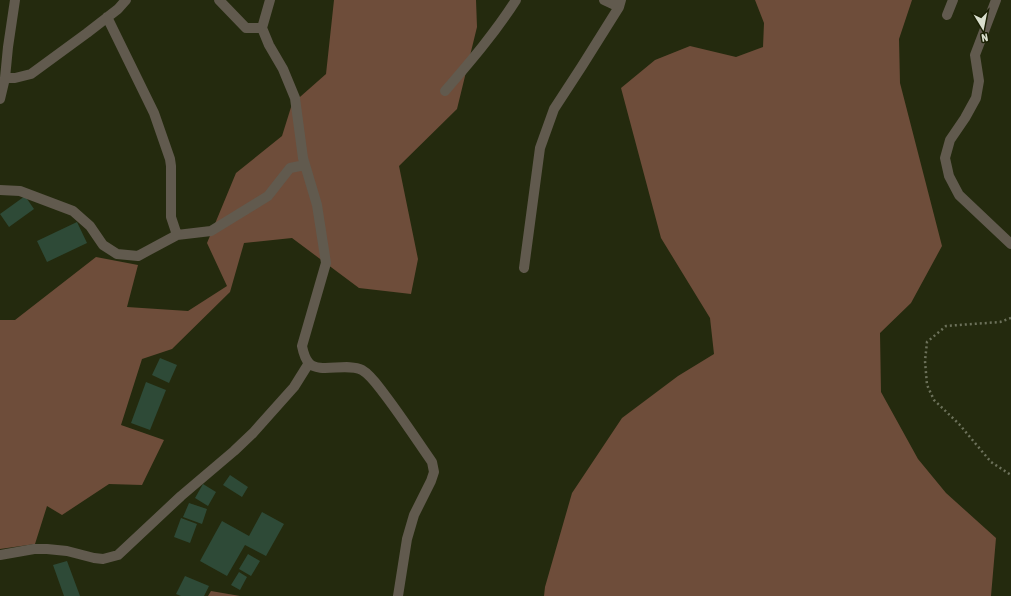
<svg xmlns="http://www.w3.org/2000/svg" width="1011" height="596" font-family="'Asap Condensed',sans-serif">
	<rect width="100%" height="100%" fill="#242a0e"/>
	<path fill="#6e4d3a" d="M 334,0 L 476,0 L 477,27 L 457,109 L 399,166 L 418,259 L 411,294 L 359,288 L 292,238 L 244,243 L 230,292 L 172,349 L 142,359 L 121,425 L 164,440 L 142,485 L 109,484 L 62,515 L 47,506 L 35,544 L 0,549 L 0,320 L 15,320 L 96,257 L 138,265 L 127,307 L 188,311 L 227,286 L 207,243 L 236,173 L 282,136 L 292,104 L 326,74 Z
		M 755,0 L 912,0 L 899,39 L 900,83 L 942,246 L 911,303 L 880,333 L 881,392 L 918,459 L 946,493 L 996,538 L 991,596 L 544,596 L 545,587 L 572,493 L 622,418 L 678,376 L 714,354 L 710,318 L 661,238 L 621,88 L 655,60 L 690,46 L 736,57 L 763,47 L 764,23 Z
		M 211,591 L 240,596 L 208,596 Z"/>
	<path fill="#2e4a37" d="M 25,196 L 34,209 L 9,227 L 0,214 Z
		M 77,222 L 87,243 L 47,262 L 37,241 Z
		M 160,358 L 177,365 L 169,383 L 152,375 Z
		M 146,382 L 166,390 L 150,430 L 131,423 Z
		M 230,475 L 248,487 L 242,497 L 223,485 Z
		M 203,484 L 216,492 L 208,506 L 195,498 Z
		M 189,503 L 207,509 L 202,524 L 183,517 Z
		M 262,512 L 284,524 L 266,556 L 245,545 L 227,576 L 200,561 L 222,521 L 249,536 Z
		M 181,518 L 197,524 L 190,543 L 174,537 Z
		M 248,554 L 260,561 L 251,576 L 239,569 Z
		M 67,561 L 80,596 L 64,596 L 53,565 Z
		M 239,572 L 247,577 L 240,590 L 231,585 Z
		M 185,576 L 209,586 L 204,596 L 181,596 L 176,594 Z"/>
	<g fill="none" stroke-linecap="round" stroke-linejoin="round">
		<path stroke="#6d725b" stroke-width="2.5" stroke-dasharray="2 3" stroke-linecap="butt" d="M 1011,318 L 1000,322 L 946,326 L 927,342 L 925,361 L 927,385 L 934,400 L 959,424 L 991,462 L 1011,475"/>
		<path stroke="#615a4e" stroke-width="10" d="M 219,0 L 246,28 L 262,28
			M 270,0 L 262,28 L 269,45 L 283,69 L 295,98 L 303,158 L 317,205 L 326,263 L 302,346 C 303,351 305,359 309,363 C 319,374 347,362 362,370 C 371,375 378,386 385,395 C 401,416 416,439 432,462 L 434,472 L 431,481 L 414,515 L 407,539 L 398,596
			M 604,0 L 619,7
			M 996,0 L 975,55 L 979,81 L 976,98 L 965,118 L 950,140 L 945,158 L 949,176 L 959,195 L 1011,244
			M 947,15 L 953,0
			M 107,17 L 154,113 L 170,159 L 171,166 L 171,217 L 177,235
			M 5,78 L 15,78 L 31,74 L 87,33 L 118,9 L 126,0
			M 445,91 C 470,62 495,33 516,0
			M 0,99 L 5,78 L 8,47 L 15,0
			M 0,190 L 20,191 L 73,211 L 90,226 L 103,245 L 117,254 L 138,256 L 177,235 L 211,231 L 268,196 L 290,168 L 305,165
			M 524,268 L 540,148 L 554,109 L 582,66 L 619,7 L 621,0
			M 0,555 L 34,549 L 47,549 L 67,551 L 94,558 L 103,559 L 118,555 L 181,496 L 234,451 L 253,433 L 294,387 L 309,363"/>
	</g>
	<g transform="translate(983 28) rotate(170)" stroke="#1b2004" stroke-width="3" paint-order="stroke">
	<path d="M0-3L7 15L0 10L-7 15Z" fill="#dadfce"/>
	<text y="-6" font-size="11" font-weight="bold" text-anchor="middle" fill="#dadfce">N</text>
	</g>
</svg>
